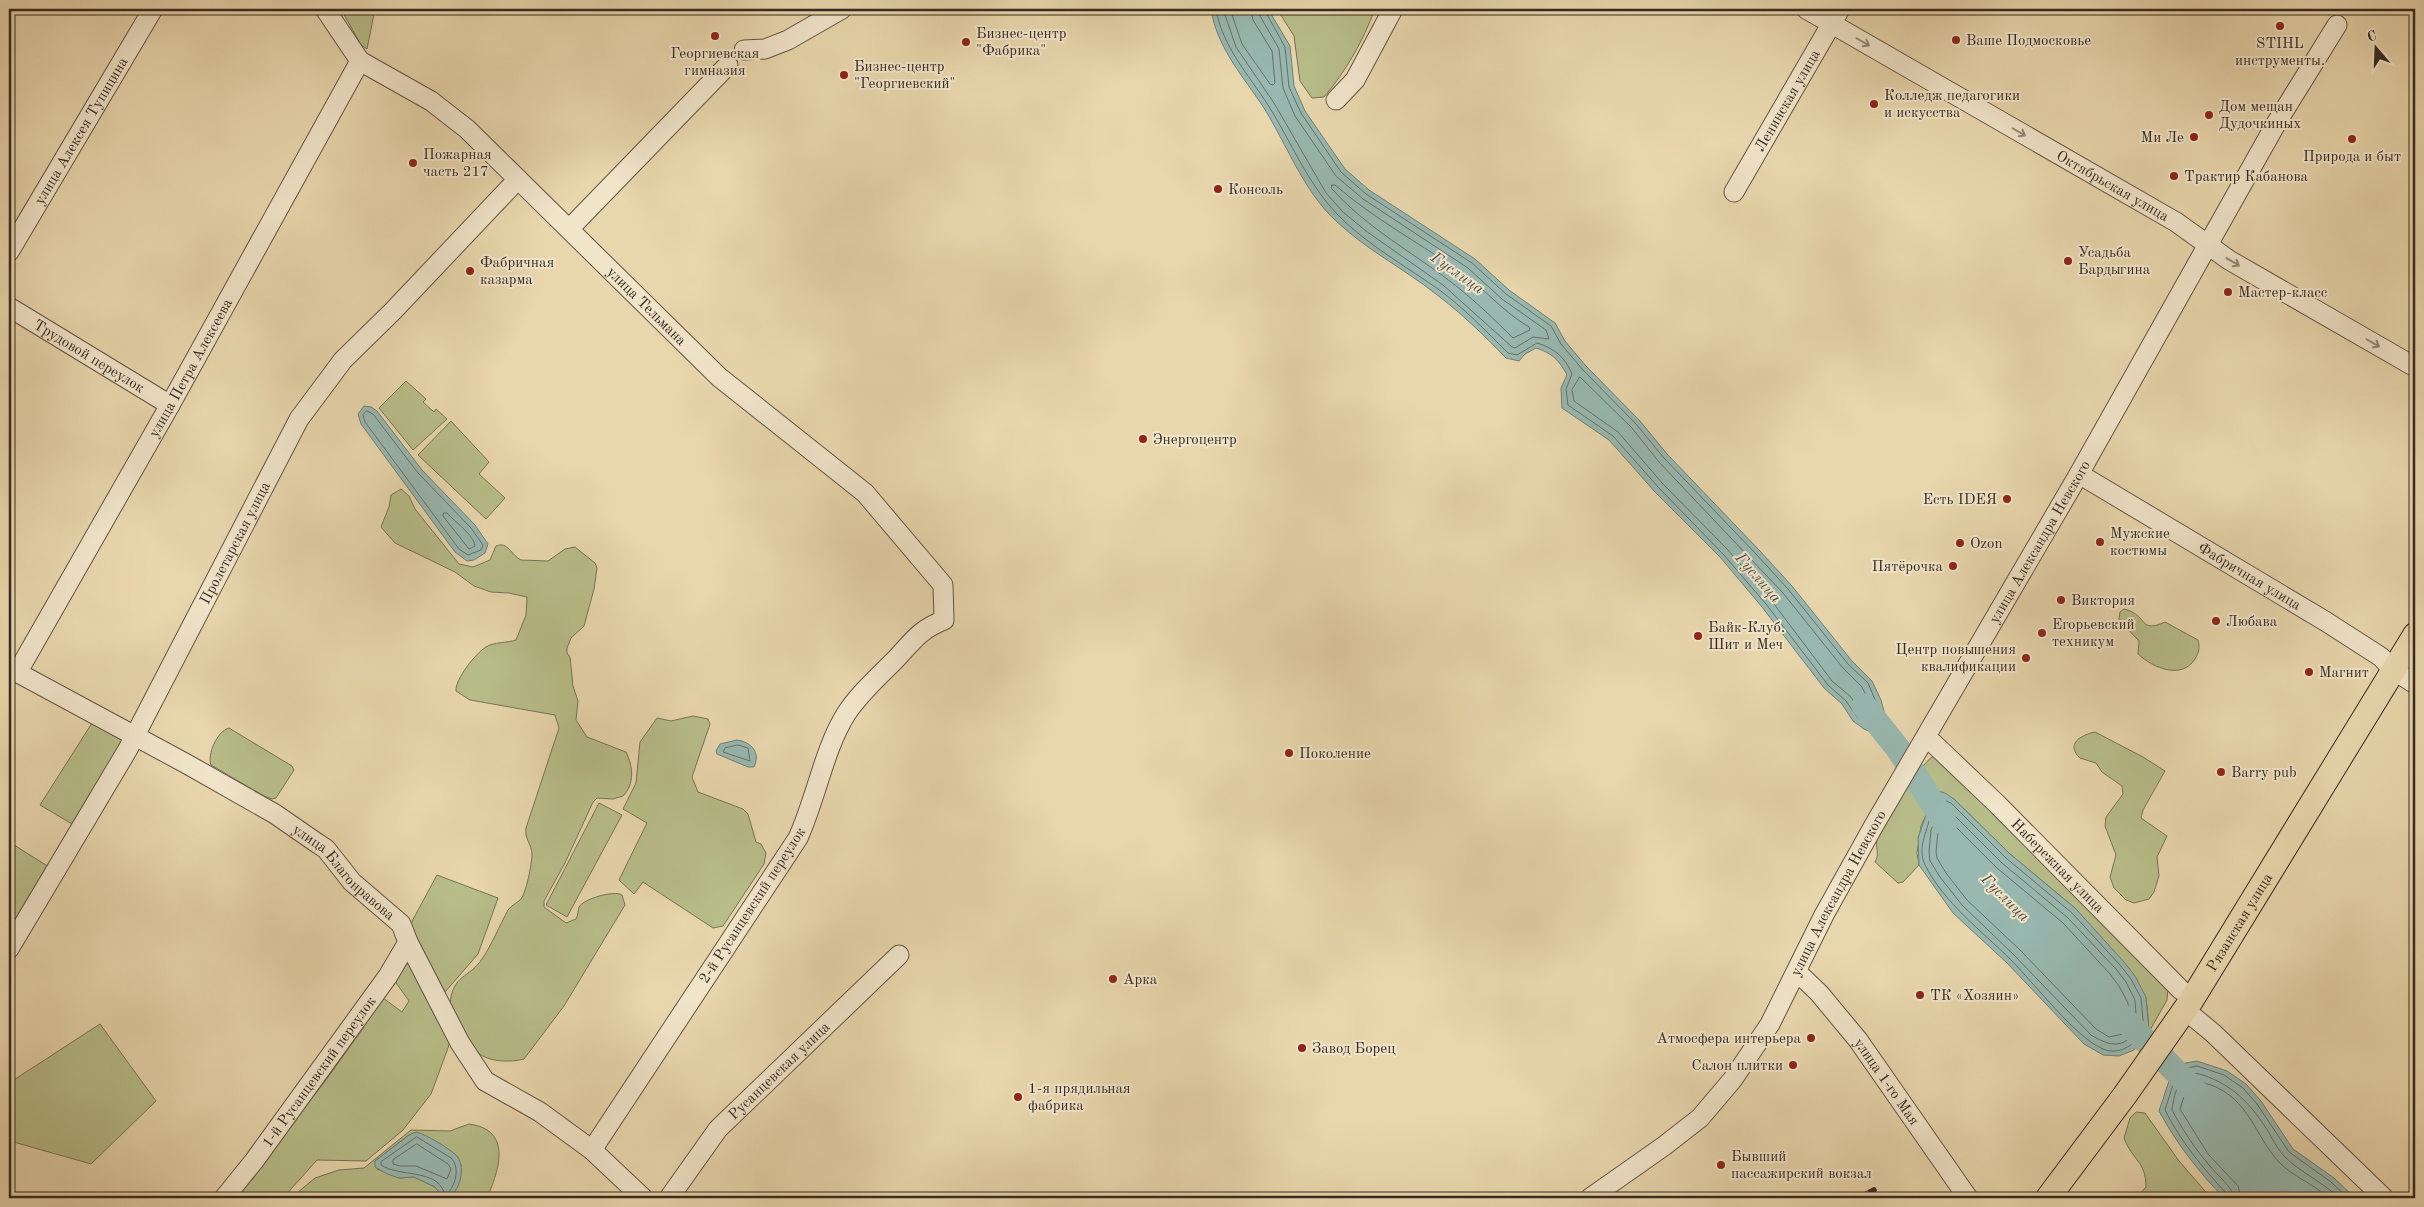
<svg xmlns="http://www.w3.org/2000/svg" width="2424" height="1207" font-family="'Old Standard TT',serif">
	<rect width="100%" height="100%" fill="#e8d6ac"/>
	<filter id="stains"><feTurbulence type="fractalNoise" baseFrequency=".004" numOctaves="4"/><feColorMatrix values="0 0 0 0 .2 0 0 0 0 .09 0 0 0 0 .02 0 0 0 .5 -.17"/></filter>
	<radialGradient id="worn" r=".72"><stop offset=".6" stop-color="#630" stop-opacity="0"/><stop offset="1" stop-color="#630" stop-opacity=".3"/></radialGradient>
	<path fill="#b7bd89" stroke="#777455" d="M 341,9 L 375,9 L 367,49 L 361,45 Z
		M 1277,9 L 1375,9 C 1363,41 1346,71 1324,97 L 1312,98 L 1300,81 L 1294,36 Z
		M 406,381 L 426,399 L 423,402 L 434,412 L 436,409 L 447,419 L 413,450 L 379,408 Z
		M 451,421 L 489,462 L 479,474 L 505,498 L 486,519 L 418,455 Z
		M 401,489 L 409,496 L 415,509 L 459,564 L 473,567 L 490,560 L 496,546 C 508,541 511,555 521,560 L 548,561 L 565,549 L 575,547 L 595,563 L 597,568 L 594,589 L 584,626 L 571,638 L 567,648 L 567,653 L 570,657 L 573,686 L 578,701 L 576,720 L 587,737 L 626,752 C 633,766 635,784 623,796 L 613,799 L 597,798 L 593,802 L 565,863 L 544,901 L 544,907 L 566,923 L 576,919 C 578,915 578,911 579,907 C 583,899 614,890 622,895 L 625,905 L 564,1006 L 524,1059 C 517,1061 511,1061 504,1061 C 468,1060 465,1033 450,1005 C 452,974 470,978 482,959 C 491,946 500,925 508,910 C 512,905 515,904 520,900 C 526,895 532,863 532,854 C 532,845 524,838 526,828 L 559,728 L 555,715 L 470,700 L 456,691 C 455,679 476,653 486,647 C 493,642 508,643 516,640 L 526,615 L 527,597 L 509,593 L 491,592 L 474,586 L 455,572 L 395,543 L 381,527 L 389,507 L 391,495 Z
		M 2124,609 C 2149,615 2138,634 2165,622 L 2198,640 C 2200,647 2199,653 2195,659 C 2182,680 2153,668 2138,654 L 2139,641 L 2119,620 L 2120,612 Z
		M 693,716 L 708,719 L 710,724 L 692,777 L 698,792 L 743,809 L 748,814 L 756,842 L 761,844 L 766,853 L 764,864 L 723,926 L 713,928 L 643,882 L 634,894 L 619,880 L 647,823 L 623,809 L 636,783 L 640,742 L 657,718 L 671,721 Z
		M 92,723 L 123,741 L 72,824 L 40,805 Z
		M 229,728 L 292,766 L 294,770 L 276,798 L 272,799 L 264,796 L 211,765 C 207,755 217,731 229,728 Z
		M 2095,732 L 2143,757 L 2165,771 L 2143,810 L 2141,818 L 2167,836 L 2157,857 L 2159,876 L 2154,892 L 2149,899 L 2134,903 L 2126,900 L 2114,888 L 2110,877 L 2116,855 L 2105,826 L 2106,817 L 2123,794 L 2122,786 L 2102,772 L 2096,763 L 2080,758 C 2065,744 2081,735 2095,732 Z
		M 1940,756 L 2168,987 L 2167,1000 L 2149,1032 L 2147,1005 L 2105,942 L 2076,909 L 2010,854 L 1954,799 L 1923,803 L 1926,815 L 1921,826 L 1917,853 L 1919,865 L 1903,882 L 1898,883 L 1875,862 C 1880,854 1875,847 1877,839 C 1878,828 1922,763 1932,757 C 1934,756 1938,756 1940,756 Z
		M 599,803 L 622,815 L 567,917 L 546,905 Z
		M 14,845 L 49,867 L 9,932 L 9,853 Z
		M 437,875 L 498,898 L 478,954 L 445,992 L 410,925 Z
		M 400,964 L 410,964 L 452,1037 L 431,1094 L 403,1130 L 366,1161 L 317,1160 L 283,1198 L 232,1198 L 323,1084 L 364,1027 L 359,1023 L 379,995 L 402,1012 L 409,1001 L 392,977 Z
		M 100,1024 L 156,1101 L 91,1164 L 10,1141 L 9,1143 L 9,1083 Z
		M 2136,1112 L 2145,1113 L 2179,1161 L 2211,1198 L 2136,1198 L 2146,1187 C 2146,1161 2132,1160 2124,1138 L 2130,1118 Z
		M 469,1124 C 513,1130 499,1170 487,1198 L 447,1198 L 457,1185 L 461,1165 C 449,1146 431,1136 409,1135 L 375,1161 L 377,1169 L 399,1178 L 414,1177 L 437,1188 L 443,1198 L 291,1198 L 315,1178 L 339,1170 L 364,1168 L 411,1130 L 450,1131 Z"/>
	<path fill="#98b8b0" stroke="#717f77" d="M 1211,9 L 1268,9 L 1290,46 L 1294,86 L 1305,111 L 1345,169 L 1369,190 L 1475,259 L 1509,290 L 1555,323 L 1565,341 L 1586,366 L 1640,421 L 1668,455 L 1760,551 L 1792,586 L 1852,661 L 1872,681 L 1881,700 L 1887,722 L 1885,738 L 1864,729 L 1853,721 L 1842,704 L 1824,688 L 1762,607 L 1720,557 L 1655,492 L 1609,440 L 1562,408 L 1561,388 L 1567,375 C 1559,360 1552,353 1536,348 L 1525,354 L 1519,361 L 1506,358 C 1484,335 1461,313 1436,294 C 1403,268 1365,249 1335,220 C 1303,190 1287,145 1264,108 C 1243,76 1217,48 1211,9 Z
		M 364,406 L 371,407 L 377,411 L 422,470 L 475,525 L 488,544 L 485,553 L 474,560 L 467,561 L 455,552 L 361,424 L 358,414 Z
		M 737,740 C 751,742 761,752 754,767 L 748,767 L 717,754 L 716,751 L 720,744 Z
		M 1934,790 L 1945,793 L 1954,799 L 2010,854 L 2076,909 L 2124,962 L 2135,976 L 2146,997 L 2149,1032 L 2134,1050 L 2119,1056 L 2103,1055 L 2084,1044 L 2007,963 L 1953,913 L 1919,865 L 1918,838 L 1926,815 L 1923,799 Z
		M 2197,1061 L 2227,1071 L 2246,1084 L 2261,1101 L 2293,1149 L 2334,1178 L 2355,1198 L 2224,1198 C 2198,1171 2177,1144 2159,1111 L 2172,1072 L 2180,1064 Z
		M 416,1132 C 426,1134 450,1149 457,1156 C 467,1168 459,1198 443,1198 L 435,1187 L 414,1177 L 399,1178 L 387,1174 L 375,1167 L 375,1161 L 409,1135 Z"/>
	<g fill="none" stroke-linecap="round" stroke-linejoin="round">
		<path stroke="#687168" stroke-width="1" d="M 1216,9 C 1222,46 1248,74 1268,105 C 1291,141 1307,183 1337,214 C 1366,244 1404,265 1438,289 C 1463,307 1486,331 1508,353 L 1517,355 L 1537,343 C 1554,348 1565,357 1572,374 L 1566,389 L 1568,405 L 1613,436 L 1659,488 L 1723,554 L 1766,604 L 1828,685 L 1846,701 L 1857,717 L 1866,725 L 1880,729 L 1882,722 L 1876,702 L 1868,683 L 1848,664 L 1788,589 L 1756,554 L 1664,458 L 1636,424 L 1583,370 L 1561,344 L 1551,326 L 1506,294 L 1472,263 L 1366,194 L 1341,172 L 1301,113 L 1289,87 L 1285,47 L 1264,9
			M 1223,9 L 1236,47 L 1274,103 L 1326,193 L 1343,212 L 1366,231 L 1443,285 L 1512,347 L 1515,348 L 1533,337 L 1549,339 L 1546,330 L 1502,299 L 1468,268 L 1363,199 L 1336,176 L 1295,116 L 1283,88 L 1279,49 L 1260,16 L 1258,9
			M 1230,9 L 1242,44 L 1270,84 L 1273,85 L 1275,83 L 1272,51 L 1253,20 L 1251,9
			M 1332,185 L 1335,185 C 1373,218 1419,243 1461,272 C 1485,289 1503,312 1529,327 L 1530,330 L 1513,338 C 1492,317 1470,296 1447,279 C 1407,249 1365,226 1332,189 Z
			M 1580,377 L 1632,428 L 1659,462 L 1783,593 L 1843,668 L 1862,687 L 1870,704 L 1873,719 L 1862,713 L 1850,696 L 1832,681 L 1771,600 L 1728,550 L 1663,484 L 1618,432 L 1574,401 L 1572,390 Z
			M 367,411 L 373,414 L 418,473 L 471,528 L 483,545 L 481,550 L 468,555 L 459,549 L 365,422 L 363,415 Z
			M 444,513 L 447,513 C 455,522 474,535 475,546 L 469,549 L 443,516 Z
			M 738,745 L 748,748 L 750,761 L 723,752 L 725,748 Z
			M 1934,796 L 1951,803 L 2006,858 L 2072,913 L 2120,965 L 2131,979 L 2141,998 L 2144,1030 C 2137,1044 2119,1056 2103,1049 C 2076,1038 2034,983 2011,960 C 1981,930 1945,904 1925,865 C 1917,848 1927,832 1930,817 C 1931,813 1929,807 1928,802 Z
			M 1938,802 L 1947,808 L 2002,863 L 2068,918 L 2116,969 L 2126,982 L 2135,1000 L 2137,1029 C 2124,1050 2109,1046 2091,1035 L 2014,955 L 1962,905 L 1940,877 L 1930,861 L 1929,852 L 1931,830 L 1937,816 L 1935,804 Z
			M 1947,818 L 1997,868 L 2063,923 L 2110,974 L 2119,986 L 2128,1003 L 2129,1027 L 2123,1034 L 2109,1037 L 2096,1029 L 2020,950 L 1967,900 L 1946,873 L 1937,858 L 1936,852 L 1938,832 L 1944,820 Z
			M 417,1137 L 451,1158 C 460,1167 456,1184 448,1193 L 444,1192 C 436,1169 399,1177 381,1165 L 381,1162 Z
			M 417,1144 L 448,1164 L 451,1169 L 447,1179 L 416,1166 L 400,1166 L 393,1164 L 393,1160 Z
			M 2227,1198 L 2226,1193 C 2202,1167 2181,1142 2165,1110 L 2176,1075 L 2182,1069 L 2197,1066 L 2224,1075 L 2243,1088 L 2257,1104 L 2289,1152 L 2331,1182 L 2348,1198
			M 2234,1198 C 2233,1190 2227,1185 2222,1179 C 2201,1158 2186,1136 2172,1110 C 2174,1092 2181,1067 2203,1075 C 2232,1085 2249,1102 2266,1128 C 2272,1137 2276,1148 2285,1157 C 2301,1173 2323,1182 2339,1198
			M 2241,1198 L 2238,1186 L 2208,1154 L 2180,1109 L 2189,1081 C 2197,1080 2203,1083 2211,1085 C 2249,1099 2255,1136 2279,1162 C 2293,1177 2314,1184 2329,1198"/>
		<path stroke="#98b8b0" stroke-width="25" d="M 1864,706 L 1899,750 L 1945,823
			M 2120,1015 L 2197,1093"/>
		<g stroke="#635544" stroke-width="21">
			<g id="minor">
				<path id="s1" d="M 325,9 L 360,61 L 431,101 L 467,129 L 719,377 L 865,493 L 943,585 L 944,620 C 919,630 913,641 895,660 C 878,677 859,694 846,714 C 824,749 816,799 798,838 L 592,1150"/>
				<path id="s2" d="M 1806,9 L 2176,222 L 2229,260 L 2415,367"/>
				<path d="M 744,50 L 765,49 L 788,40 L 842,9"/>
				<path d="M 1336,100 L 1355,80 L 1393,9"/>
				<path id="s3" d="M 1734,192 L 1840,9"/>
				<path d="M 570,228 L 728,65"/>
				<path id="s4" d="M 9,252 L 153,9"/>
				<path id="s5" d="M 9,307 L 170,405"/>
				<path id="s6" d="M 2079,474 L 2325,621 L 2381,657 L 2393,670 L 2415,684"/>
				<path id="s7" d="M 9,668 L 185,763 L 275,814 L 314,841 L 326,849 L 352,882 L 401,924 L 408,942 L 460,1043 L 485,1081 L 540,1112 L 592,1150 L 643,1198"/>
				<path id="s8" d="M 17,673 L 170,405 L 360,61"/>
				<path id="s9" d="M 1933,743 L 1997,804 L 2181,990"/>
				<path id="s10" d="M 9,949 L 128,749 L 299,419 L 343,360 L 393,311 L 518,179"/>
				<path id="s11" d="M 1797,972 L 1819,993 L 1858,1040 L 1968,1198"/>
				<path d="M 2185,1010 L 2213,1033 L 2384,1198"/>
				<path id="s12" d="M 224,1198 L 254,1161 L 388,976 L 408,942"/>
				<path id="s13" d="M 669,1198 L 718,1129 L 899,955"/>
				<path id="s14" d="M 1590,1198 L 1664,1146 L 1700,1118 L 1733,1079 L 1770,1024 L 1824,915 L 1873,827 L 2079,474 L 2277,122 L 2337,25"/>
			</g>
		</g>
		<g stroke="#372a21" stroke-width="26">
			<g id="major">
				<path id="s15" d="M 2048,1198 L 2125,1095 L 2191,1001 L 2415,635"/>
			</g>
		</g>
		<use href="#minor" stroke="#f0e4c9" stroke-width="19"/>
		<use href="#major" stroke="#e8d6ac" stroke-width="24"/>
		<g stroke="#372a21" stroke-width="5.5">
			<path id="rail" d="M 1859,1198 L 1874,1190"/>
		</g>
		<use href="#rail" stroke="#f0e4c9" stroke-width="4" stroke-dasharray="11" stroke-linecap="butt"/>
	</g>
	<defs><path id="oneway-shaft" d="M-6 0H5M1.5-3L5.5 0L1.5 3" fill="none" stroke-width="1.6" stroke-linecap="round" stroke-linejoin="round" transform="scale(1.25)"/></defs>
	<g stroke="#948775">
		<use href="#oneway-shaft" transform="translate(1863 42) rotate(30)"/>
		<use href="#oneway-shaft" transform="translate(2019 132) rotate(30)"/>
		<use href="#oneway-shaft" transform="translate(2233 262) rotate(31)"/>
		<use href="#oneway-shaft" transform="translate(2373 343) rotate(30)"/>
	</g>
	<g fill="#8f2418" stroke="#f0e4c9" stroke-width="2">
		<circle cx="2280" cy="26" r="5"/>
		<circle cx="715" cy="36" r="5"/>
		<circle cx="1956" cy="40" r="5"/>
		<circle cx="966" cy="42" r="5"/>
		<circle cx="844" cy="75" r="5"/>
		<circle cx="1874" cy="104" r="5"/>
		<circle cx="2209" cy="115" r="5"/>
		<circle cx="2194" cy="137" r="5"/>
		<circle cx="2352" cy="139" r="5"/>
		<circle cx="413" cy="163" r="5"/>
		<circle cx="2174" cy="176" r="5"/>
		<circle cx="1218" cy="189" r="5"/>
		<circle cx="2068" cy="261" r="5"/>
		<circle cx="470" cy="271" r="5"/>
		<circle cx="2228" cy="292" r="5"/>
		<circle cx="1143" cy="439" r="5"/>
		<circle cx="2007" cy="499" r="5"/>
		<circle cx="2100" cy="542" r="5"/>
		<circle cx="1960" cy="543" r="5"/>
		<circle cx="1953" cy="566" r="5"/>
		<circle cx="2061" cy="600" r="5"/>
		<circle cx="2216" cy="621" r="5"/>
		<circle cx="2042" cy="633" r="5"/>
		<circle cx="1698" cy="636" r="5"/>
		<circle cx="2026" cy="658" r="5"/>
		<circle cx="2309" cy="672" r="5"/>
		<circle cx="1289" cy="753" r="5"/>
		<circle cx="2221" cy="772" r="5"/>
		<circle cx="1113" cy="979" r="5"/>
		<circle cx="1920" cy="995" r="5"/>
		<circle cx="1811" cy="1038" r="5"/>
		<circle cx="1302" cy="1048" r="5"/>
		<circle cx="1793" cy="1065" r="5"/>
		<circle cx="1018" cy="1097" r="5"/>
		<circle cx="1721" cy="1165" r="5"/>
	</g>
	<g text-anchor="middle" stroke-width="4" stroke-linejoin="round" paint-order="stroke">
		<g font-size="15" fill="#372a21" stroke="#f0e4c9" text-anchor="start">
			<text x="976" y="38">Бизнес-центр<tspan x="976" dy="17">"Фабрика"</tspan></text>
			<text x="1966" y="45">Ваше Подмосковье</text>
			<text x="2280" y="48" text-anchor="middle">STIHL<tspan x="2280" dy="17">инструменты.</tspan></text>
			<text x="715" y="58" text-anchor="middle">Георгиевская<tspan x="715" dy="17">гимназия</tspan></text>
			<text x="854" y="71">Бизнес-центр<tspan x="854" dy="17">"Георгиевский"</tspan></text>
			<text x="1884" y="100">Колледж педагогики<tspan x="1884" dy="17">и искусства</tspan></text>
			<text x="2219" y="111">Дом мещан<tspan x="2219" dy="17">Дудочкиных</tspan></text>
			<text x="2184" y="142" text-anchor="end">Ми Ле</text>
			<text x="423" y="159">Пожарная<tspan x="423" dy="17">часть 217</tspan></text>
			<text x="2352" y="161" text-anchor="middle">Природа и быт</text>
			<text x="2184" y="181">Трактир Кабанова</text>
			<text x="1228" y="194">Консоль</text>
			<text x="2078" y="257">Усадьба<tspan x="2078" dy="17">Бардыгина</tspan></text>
			<text x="480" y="267">Фабричная<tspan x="480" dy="17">казарма</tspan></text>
			<text x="2238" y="297">Мастер-класс</text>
			<text x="1153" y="444">Энергоцентр</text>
			<text x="1997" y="504" text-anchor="end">Есть IDЕЯ</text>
			<text x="2110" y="538">Мужские<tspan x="2110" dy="17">костюмы</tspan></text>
			<text x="1970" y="548">Ozon</text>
			<text x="1943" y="571" text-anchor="end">Пятёрочка</text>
			<text x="2071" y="605">Виктория</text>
			<text x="2226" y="626">Любава</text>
			<text x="2052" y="629">Егорьевский<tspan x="2052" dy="17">техникум</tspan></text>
			<text x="1708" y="632">Байк-Клуб.<tspan x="1708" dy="17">Шит и Меч</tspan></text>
			<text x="2016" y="654" text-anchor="end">Центр повышения<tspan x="2016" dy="17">квалификации</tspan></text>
			<text x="2319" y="677">Магнит</text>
			<text x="1299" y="758">Поколение</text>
			<text x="2231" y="777">Barry pub</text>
			<text x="1123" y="984">Арка</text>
			<text x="1930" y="1000">ТК «Хозяин»</text>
			<text x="1801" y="1043" text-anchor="end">Атмосфера интерьера</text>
			<text x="1312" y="1053">Завод Борец</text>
			<text x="1783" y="1070" text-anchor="end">Салон плитки</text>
			<text x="1028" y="1093">1-я прядильная<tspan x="1028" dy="17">фабрика</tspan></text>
			<text x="1731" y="1161">Бывший<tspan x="1731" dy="17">пассажирский вокзал</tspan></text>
		</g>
		<g font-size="15" fill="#372a21" stroke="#f0e4c9">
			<text dy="5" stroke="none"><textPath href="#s3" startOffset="106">Ленинская улица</textPath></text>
			<text dy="5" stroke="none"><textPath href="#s4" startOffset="141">улица Алексея Тупицина</textPath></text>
			<text dy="5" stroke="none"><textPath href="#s2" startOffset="354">Октябрьская улица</textPath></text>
			<text dy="5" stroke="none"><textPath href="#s1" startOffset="442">улица Тельмана</textPath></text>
			<text dy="5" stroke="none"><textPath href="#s5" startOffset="94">Трудовой переулок</textPath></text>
			<text dy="5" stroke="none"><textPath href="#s8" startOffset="351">улица Петра Алексеева</textPath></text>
			<text dy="5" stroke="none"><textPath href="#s14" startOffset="806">улица Александра Невского</textPath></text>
			<text dy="5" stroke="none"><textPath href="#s10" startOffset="465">Пролетарская улица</textPath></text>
			<text dy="5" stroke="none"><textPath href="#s6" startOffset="199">Фабричная улица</textPath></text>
			<text dy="5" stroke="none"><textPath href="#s9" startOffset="175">Набережная улица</textPath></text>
			<text dy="5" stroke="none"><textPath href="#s7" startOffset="394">улица Благонравова</textPath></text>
			<text dy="5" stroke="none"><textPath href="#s14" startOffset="401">улица Александра Невского</textPath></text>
			<text transform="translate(752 905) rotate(-57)" y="5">2-й Русанцевский переулок</text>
			<text dy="5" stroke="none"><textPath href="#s15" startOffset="336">Рязанская улица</textPath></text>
			<text dy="5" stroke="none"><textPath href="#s13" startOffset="169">Русанцевская улица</textPath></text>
			<text dy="5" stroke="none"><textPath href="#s12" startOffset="158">1-й Русанцевский переулок</textPath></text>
			<text dy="5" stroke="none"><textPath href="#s11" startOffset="142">улица 1-го Мая</textPath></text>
		</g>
		<g font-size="16" font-style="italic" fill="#4f4e45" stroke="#f0e4c9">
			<text transform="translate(1458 272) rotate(35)" y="6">Гуслица</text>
			<text transform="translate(1759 577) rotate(49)" y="6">Гуслица</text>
			<text transform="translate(2006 897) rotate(45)" y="6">Гуслица</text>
		</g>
	</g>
	<rect width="2424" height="1207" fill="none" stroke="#e8d6ac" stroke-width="30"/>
	<rect x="10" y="10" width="2404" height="1187" fill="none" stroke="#372a21" stroke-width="2.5"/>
	<rect x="15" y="15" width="2394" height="1177" fill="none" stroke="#372a21"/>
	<g transform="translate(2376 48) rotate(341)" stroke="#f0e4c9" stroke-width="4" paint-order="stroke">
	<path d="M0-4L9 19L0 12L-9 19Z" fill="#372a21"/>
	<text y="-8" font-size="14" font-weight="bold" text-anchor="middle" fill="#372a21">С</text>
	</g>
	<rect width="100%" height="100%" filter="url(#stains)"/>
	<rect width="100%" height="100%" fill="url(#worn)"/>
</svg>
